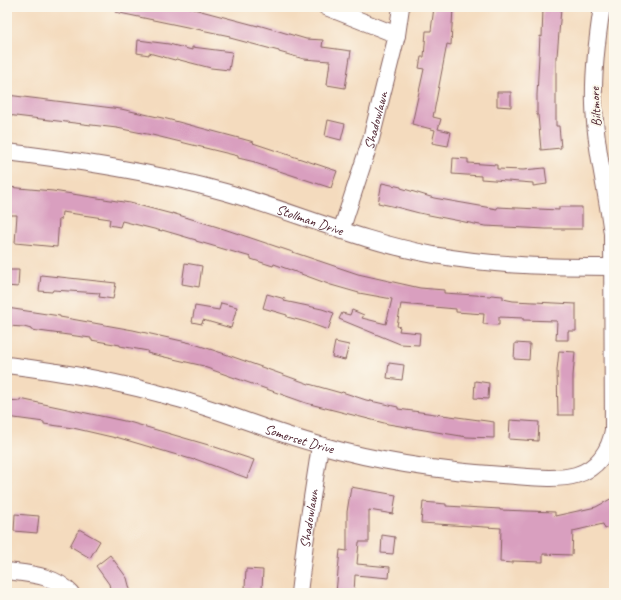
<svg xmlns="http://www.w3.org/2000/svg" width="621" height="600" font-family="Caveat,sans-serif">
	<rect width="100%" height="100%" fill="#fbf7ec"/>
	<filter id="ink" filterUnits="userSpaceOnUse"><feTurbulence type="fractalNoise" baseFrequency=".025" numOctaves="2"/><feDisplacementMap in="SourceGraphic" scale="8" xChannelSelector="R" yChannelSelector="G"/><feConvolveMatrix kernelMatrix="1 2 1 2 8 2 1 2 1" color-interpolation-filters="sRGB"/></filter>
	<filter id="wash" filterUnits="userSpaceOnUse"><feTurbulence type="fractalNoise" baseFrequency=".012" numOctaves="4" result="noise"/><feDisplacementMap in="SourceGraphic" scale="16" xChannelSelector="R" yChannelSelector="G"/><feGaussianBlur stdDeviation="0.9" result="paint"/><feColorMatrix in="noise" values="0 0 0 0 0 0 0 0 0 0 0 0 0 0 0 0 0 1.4 0 .05"/><feComposite in="paint" operator="in"/></filter>
	<g filter="url(#wash)">
		<rect width="100%" height="100%" fill="#f4dbbe"/>
		<g id="blocks">
			<path fill="#d99fbf" d="M 116,7 L 186,7 L 258,26 L 258,25 L 306,39 L 323,40 L 322,47 L 351,51 L 345,88 L 327,85 L 330,61 L 304,59 L 279,52 L 279,51 L 230,38 L 230,36 L 115,12 Z
				M 434,7 L 453,7 L 451,45 L 447,44 L 433,117 L 441,119 L 438,129 L 451,132 L 448,146 L 432,143 L 435,130 L 412,124 L 424,69 L 419,68 L 421,57 L 424,57 L 426,31 L 431,31 Z
				M 543,9 L 561,9 L 557,56 L 556,56 L 556,126 L 559,126 L 561,148 L 541,150 L 538,115 L 537,115 L 537,95 L 540,36 L 542,37 Z
				M 138,40 L 169,44 L 192,50 L 192,47 L 232,52 L 229,70 L 211,68 L 176,59 L 175,60 L 149,53 L 149,55 L 137,53 Z
				M 497,92 L 511,92 L 511,107 L 497,106 Z
				M 7,95 L 121,109 L 167,119 L 254,142 L 253,143 L 337,171 L 331,188 L 255,163 L 255,162 L 238,158 L 238,156 L 152,135 L 117,128 L 7,115 Z
				M 328,120 L 345,124 L 341,140 L 325,136 Z
				M 453,158 L 468,159 L 468,163 L 497,165 L 497,169 L 523,170 L 545,168 L 547,184 L 533,186 L 533,183 L 481,179 L 481,176 L 452,174 Z
				M 382,183 L 401,187 L 401,188 L 434,198 L 497,209 L 497,207 L 559,210 L 559,207 L 582,207 L 582,229 L 546,229 L 485,226 L 419,213 L 396,207 L 378,203 Z
				M 7,187 L 53,191 L 130,203 L 172,214 L 172,213 L 221,228 L 358,274 L 420,288 L 444,290 L 444,293 L 490,296 L 491,295 L 503,296 L 503,299 L 513,301 L 576,304 L 576,331 L 568,331 L 568,340 L 556,340 L 557,321 L 523,320 L 523,318 L 499,317 L 499,325 L 483,324 L 484,314 L 456,312 L 456,309 L 401,304 L 397,326 L 400,327 L 399,331 L 420,333 L 419,345 L 400,344 L 339,319 L 342,313 L 350,315 L 352,310 L 364,315 L 362,318 L 386,324 L 392,299 L 359,293 L 331,285 L 274,264 L 273,266 L 251,259 L 251,257 L 196,241 L 196,240 L 162,230 L 162,231 L 122,221 L 120,227 L 109,225 L 110,219 L 62,212 L 61,220 L 59,219 L 57,247 L 15,243 L 17,215 L 7,215 Z
				M 185,263 L 202,266 L 199,287 L 182,284 Z
				M 7,270 L 19,270 L 18,287 L 7,286 Z
				M 41,275 L 116,283 L 113,299 L 99,297 L 100,293 L 53,290 L 52,292 L 39,291 Z
				M 267,294 L 285,299 L 284,301 L 322,309 L 334,313 L 328,330 L 306,322 L 287,317 L 287,315 L 263,308 Z
				M 221,303 L 237,307 L 231,328 L 203,320 L 202,324 L 192,322 L 195,306 L 219,310 Z
				M 7,308 L 60,316 L 60,317 L 133,330 L 191,343 L 225,354 L 309,384 L 341,393 L 342,392 L 366,400 L 398,407 L 398,409 L 494,422 L 494,438 L 467,437 L 388,424 L 306,403 L 204,367 L 204,366 L 147,353 L 148,351 L 120,346 L 120,345 L 91,340 L 91,338 L 31,330 L 31,329 L 24,327 L 7,326 Z
				M 335,342 L 349,345 L 345,360 L 332,357 Z
				M 515,343 L 530,344 L 529,360 L 514,359 Z
				M 559,351 L 575,352 L 573,376 L 573,415 L 558,415 L 557,370 Z
				M 389,363 L 404,365 L 402,380 L 387,378 Z
				M 475,381 L 489,383 L 488,399 L 474,398 Z
				M 20,399 L 129,422 L 212,446 L 254,460 L 247,478 L 195,459 L 194,460 L 116,437 L 116,438 L 73,428 L 44,424 L 44,422 L 7,417 L 7,400 L 20,401 Z
				M 510,420 L 539,422 L 538,441 L 509,439 Z
				M 351,487 L 396,495 L 393,514 L 369,510 L 369,542 L 359,542 L 357,564 L 390,567 L 389,578 L 355,575 L 354,593 L 336,593 L 340,550 L 347,551 L 347,512 Z
				M 614,497 L 614,525 L 605,529 L 603,524 L 573,531 L 572,555 L 543,554 L 543,562 L 513,561 L 513,563 L 500,562 L 501,528 L 421,523 L 423,502 L 446,504 L 446,506 L 500,509 L 500,510 L 555,512 L 555,516 L 596,507 Z
				M 15,514 L 39,516 L 37,533 L 14,531 Z
				M 79,529 L 100,541 L 90,558 L 70,546 Z
				M 382,535 L 395,537 L 393,554 L 381,553 Z
				M 110,555 L 127,578 L 131,593 L 111,593 L 109,584 L 96,566 Z
				M 246,569 L 263,570 L 262,589 L 245,588 Z"/>
		</g>
	</g>
	<g filter="url(#ink)">
		<use href="#blocks" fill-opacity="0" stroke="#86615e" stroke-width="1"/>
		<g fill="none" stroke-linecap="round" stroke-linejoin="round">
			<g stroke="#86615e" stroke-width="18">
				<g id="minor">
					<path d="M 326,7 L 397,35"/>
					<path id="s1" d="M 7,152 C 80,161 154,172 225,192 C 295,212 362,242 434,255 C 494,266 553,267 614,267"/>
					<path id="s2" d="M 341,231 L 371,139 L 397,35 L 401,7"/>
					<path id="s3" d="M 7,365 C 64,372 120,382 175,398 C 224,411 271,432 320,445 C 379,462 440,471 502,475 C 523,476 556,481 576,475 C 597,469 610,450 613,430 L 612,234 C 607,191 595,148 594,104 C 593,72 597,39 602,7"/>
					<path d="M 7,571 C 29,574 55,575 71,593"/>
					<path id="s4" d="M 299,593 L 305,543 L 320,446"/>
				</g>
			</g>
			<use href="#minor" stroke="#fff" stroke-width="16"/>
		</g>
	</g>
	<g text-anchor="middle" stroke-width="4" stroke-linejoin="round" paint-order="stroke">
		<g font-size="14" fill="#4a1f2b" stroke="#fbf7ec">
			<text transform="translate(595 107) rotate(-93)" y="5">Biltmore</text>
			<text dy="5" stroke="none"><textPath href="#s2" startOffset="116">Shadowlawn</textPath></text>
			<text dy="5" stroke="none"><textPath href="#s1" startOffset="311">Stollman Drive</textPath></text>
			<text dy="5" stroke="none"><textPath href="#s3" startOffset="302">Somerset Drive</textPath></text>
			<text dy="5" stroke="none"><textPath href="#s4" startOffset="75">Shadowlawn</textPath></text>
		</g>
	</g>
	<rect width="621" height="600" fill="none" stroke="#fbf7ec" stroke-width="24"/>
</svg>
